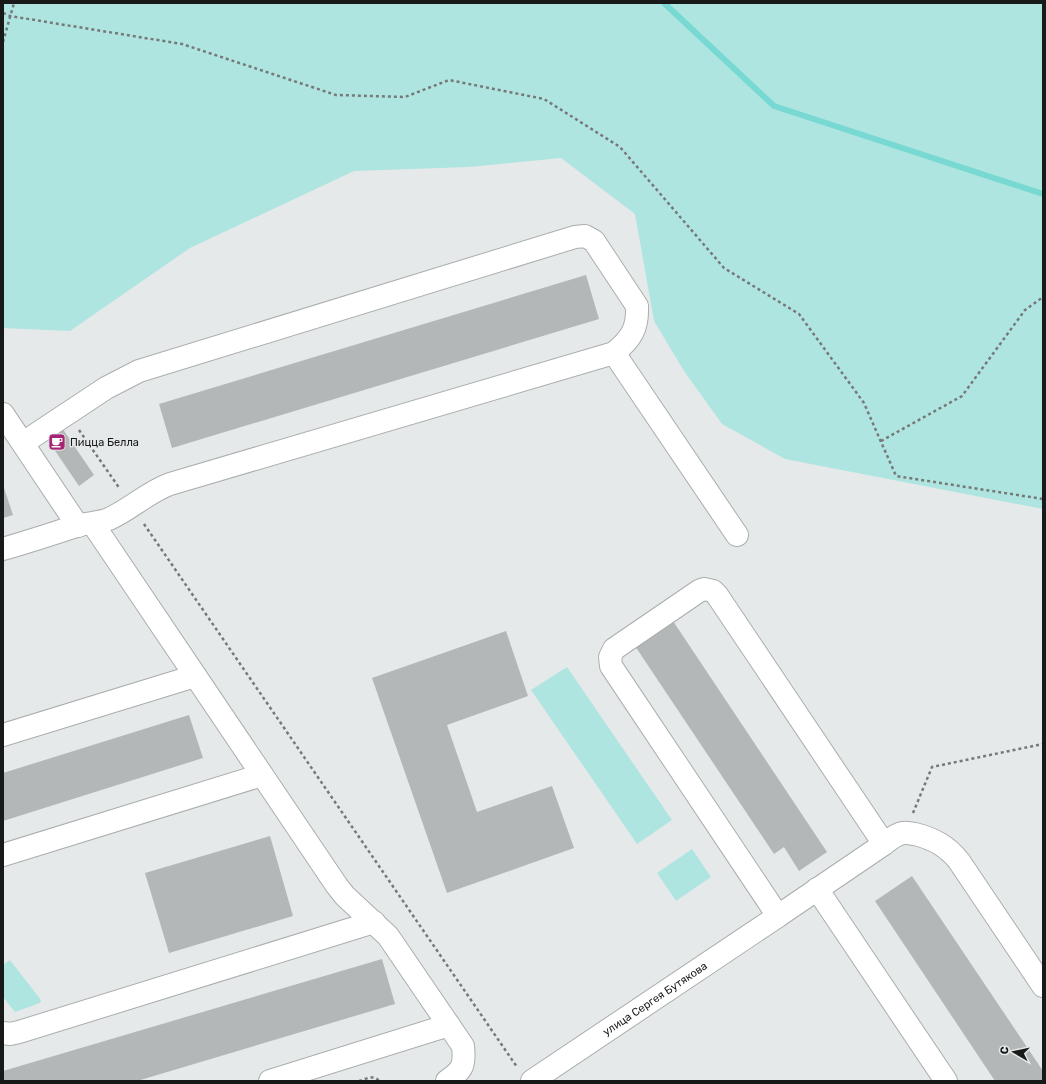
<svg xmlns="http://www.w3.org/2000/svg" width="1046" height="1084" font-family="Rubik,sans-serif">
	<rect width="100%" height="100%" fill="#e6e9e9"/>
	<path fill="#afe5e1" d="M 3,3 L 1043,3 L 1043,509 L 785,459 L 722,424 L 684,371 L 654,321 L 635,214 L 561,158 L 469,167 L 354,171 L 190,248 L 70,331 L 3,328 Z
		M 567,667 L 672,820 L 637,844 L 531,690 Z
		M 692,849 L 711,877 L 676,901 L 657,873 Z
		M 10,960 L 41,1000 L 40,1003 L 15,1012 L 3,997 L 3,965 Z"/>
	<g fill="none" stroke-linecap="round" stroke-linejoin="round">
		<path stroke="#78d8d2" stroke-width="6" d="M 664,3 L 774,106 L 1043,194"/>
	</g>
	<path fill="#b4b7b7" d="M 586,275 L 599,319 L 172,448 L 159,404 Z
		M 60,425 L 94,475 L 79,486 L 45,436 Z
		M 3,485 L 13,515 L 3,518 Z
		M 673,621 L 827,852 L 799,871 L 784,847 L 774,854 L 635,646 Z
		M 506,631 L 528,696 L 447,725 L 477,812 L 552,786 L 574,848 L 447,893 L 372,678 Z
		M 189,715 L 203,758 L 3,821 L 3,773 Z
		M 270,836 L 293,916 L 169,953 L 145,873 Z
		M 912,876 L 1043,1071 L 1043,1081 L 995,1081 L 875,901 Z
		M 382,959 L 395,1004 L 137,1081 L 3,1081 L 3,1071 Z"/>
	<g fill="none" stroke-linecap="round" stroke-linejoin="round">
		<g stroke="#aaaead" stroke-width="24">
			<g id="minor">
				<path d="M 614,353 L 737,535"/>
				<path d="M 3,414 L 78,526"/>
				<path d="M 93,524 L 337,886 L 345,896 L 388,936 L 463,1046 C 465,1065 463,1070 447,1081"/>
				<path d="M 3,549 C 27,542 52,534 76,526 C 87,523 98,523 109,519 C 131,509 148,492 170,484 L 614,353 C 631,339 638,329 637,306 L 594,241 L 585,236 L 575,237 L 139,371 L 106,388 L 23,443"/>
				<path d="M 704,589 L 713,591 L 717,595 L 884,844 L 778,916 L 611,666 L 610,657 L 614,649 L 699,591 Z"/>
				<path d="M 3,735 L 195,676"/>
				<path d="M 884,844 C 889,840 896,834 903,833 C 907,832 911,834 915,834 C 934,839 947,846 959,861 L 1043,986"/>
				<path d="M 3,855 L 262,775"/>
				<path d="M 817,889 L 946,1081"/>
				<path d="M 3,1033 L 10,1034 L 19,1032 L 374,922"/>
				<path d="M 270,1081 L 449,1025"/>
				<path id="s1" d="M 532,1081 L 778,916"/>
			</g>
		</g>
		<path stroke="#777979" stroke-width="2.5" stroke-dasharray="3 3" stroke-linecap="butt" d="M 3,13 L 10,16 L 182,44 L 336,95 L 405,97 L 449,80 L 544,99 L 620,147 L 724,268 L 799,314 L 864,403 L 896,476 L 1043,499
			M 3,42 L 14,3
			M 79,430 L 120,489
			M 881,441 L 962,396 L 1025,310 L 1043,297
			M 144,524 L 517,1067
			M 913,813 L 932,767 L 1043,744
			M 359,1081 C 366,1079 374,1074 379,1081"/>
		<use href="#minor" stroke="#fff" stroke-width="22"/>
	</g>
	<defs>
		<g id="cafe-square" transform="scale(0.9)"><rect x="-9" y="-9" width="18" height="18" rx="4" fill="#a52474" stroke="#e6e9e9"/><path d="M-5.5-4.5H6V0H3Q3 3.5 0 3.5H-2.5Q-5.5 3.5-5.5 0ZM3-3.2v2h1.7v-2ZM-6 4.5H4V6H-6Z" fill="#fff"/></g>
	</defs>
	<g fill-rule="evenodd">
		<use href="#cafe-square" x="57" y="442"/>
	</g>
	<g text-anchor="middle" stroke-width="3" stroke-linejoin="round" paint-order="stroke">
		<g font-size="11" fill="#181919" stroke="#e6e9e9" text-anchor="start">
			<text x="70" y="446">Пицца Белла</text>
		</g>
		<g font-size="11" fill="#181919" stroke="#e6e9e9">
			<text dy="4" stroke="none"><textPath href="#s1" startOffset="148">улица Сергея Бутякова</textPath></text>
		</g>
	</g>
	<rect width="1046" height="1084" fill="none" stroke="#181919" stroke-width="8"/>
	<g transform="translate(1014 1052) rotate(279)" stroke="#e6e9e9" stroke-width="3" paint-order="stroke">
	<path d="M0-3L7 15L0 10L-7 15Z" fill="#181919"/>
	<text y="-6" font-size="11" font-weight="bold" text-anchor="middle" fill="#181919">С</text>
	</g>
</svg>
